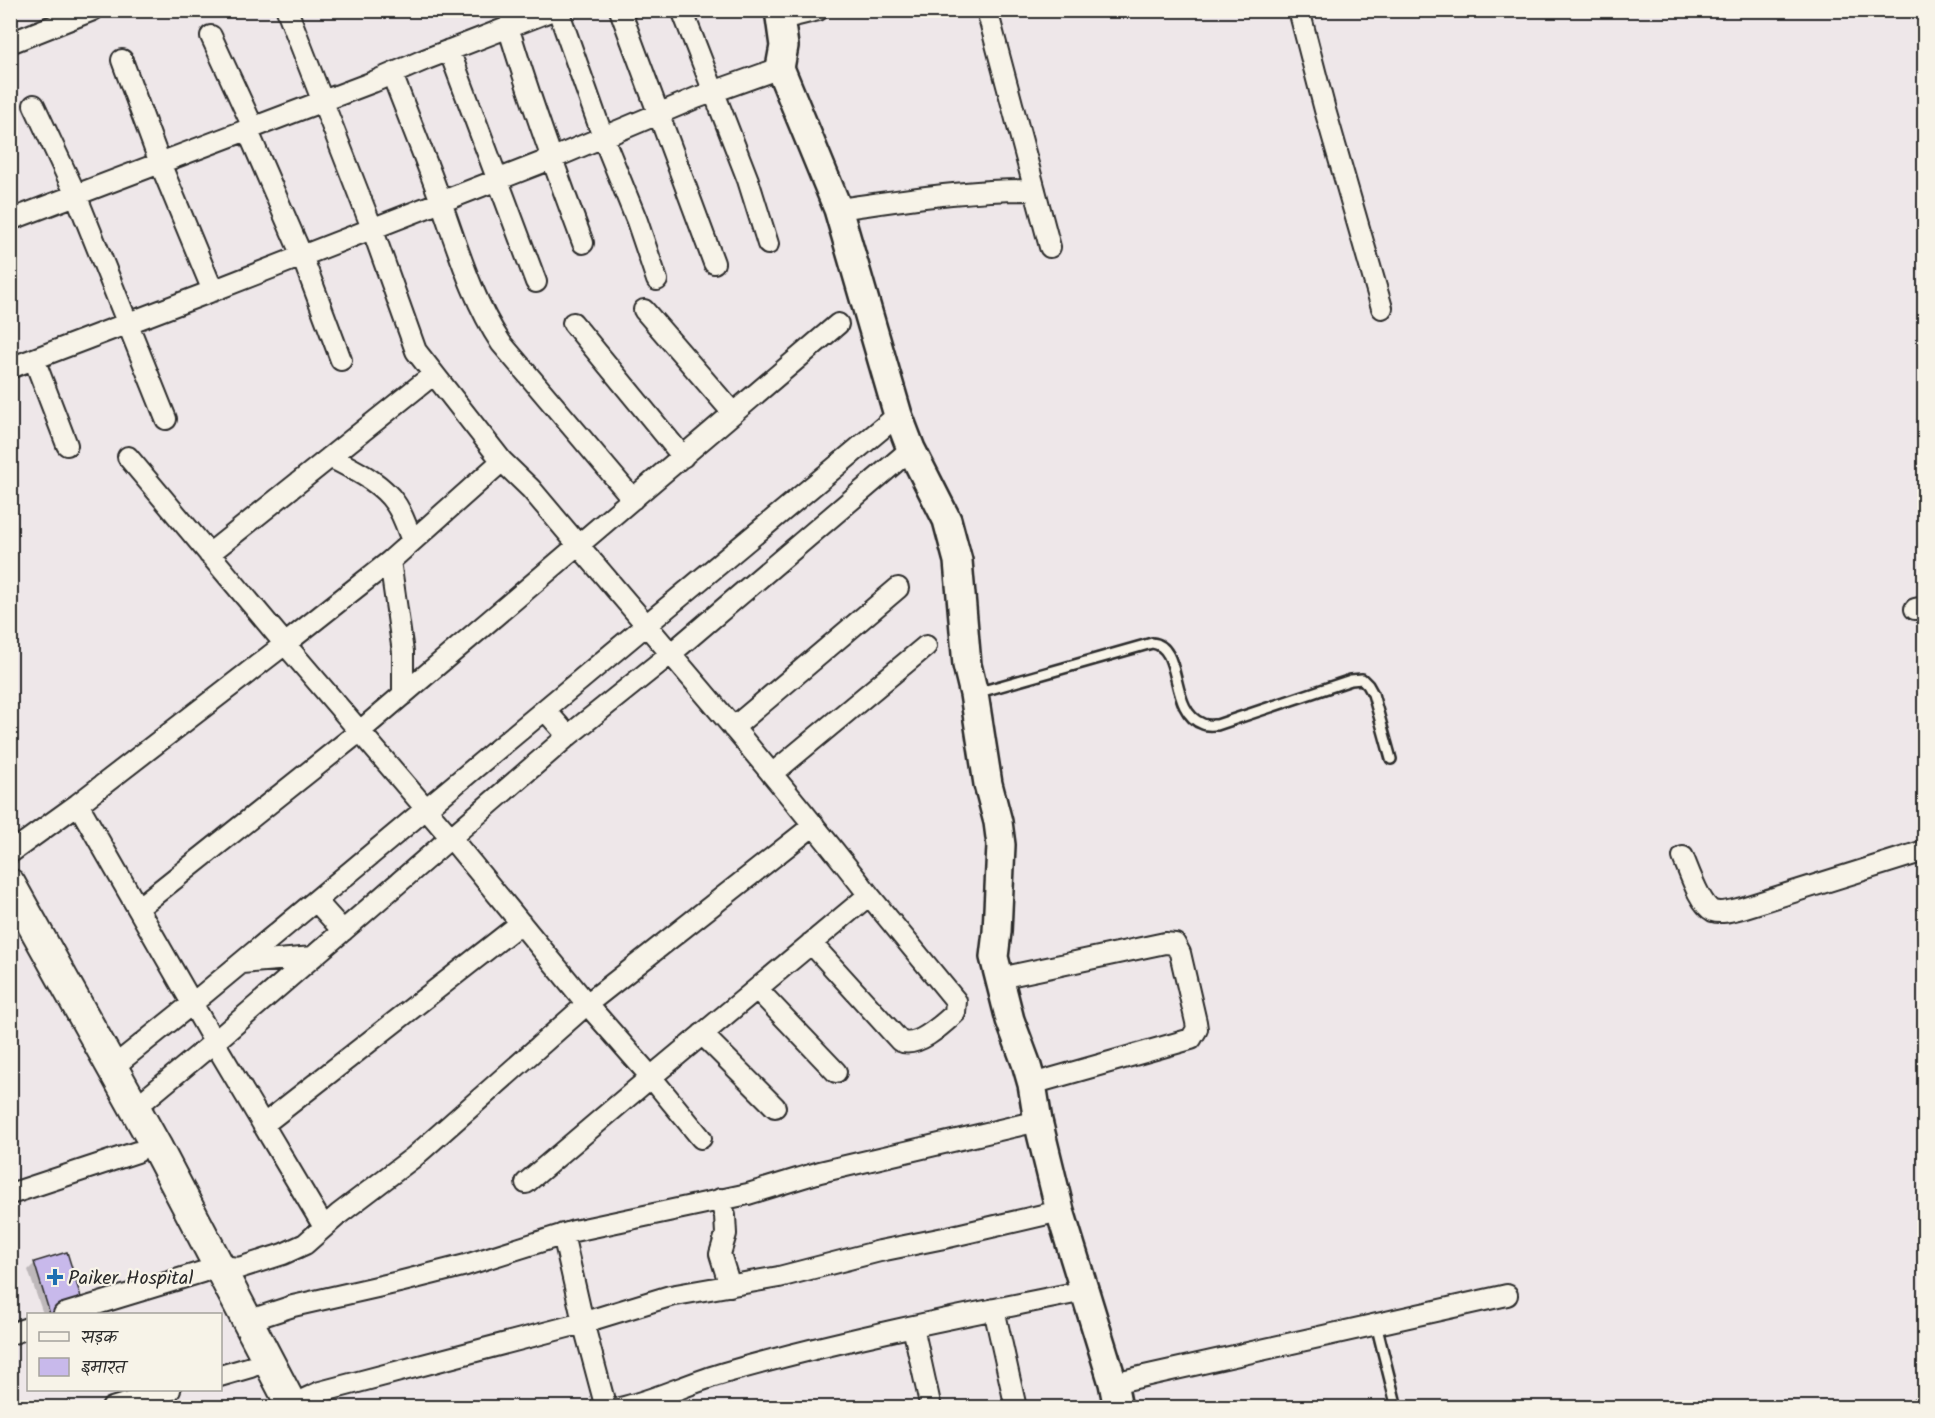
<svg xmlns="http://www.w3.org/2000/svg" width="1935" height="1418" font-family="Kalam,'Playpen Sans Deva',sans-serif">
	<rect width="100%" height="100%" fill="#eee7e9"/>
	<filter id="ink" filterUnits="userSpaceOnUse"><feTurbulence type="fractalNoise" baseFrequency=".0167" numOctaves="2"/><feDisplacementMap in="SourceGraphic" scale="12" xChannelSelector="R" yChannelSelector="G"/><feConvolveMatrix kernelMatrix="1 2 1 2 8 2 1 2 1" color-interpolation-filters="sRGB"/></filter>
	<g filter="url(#ink)">
		<path fill="#0003" d="M 66,1254 L 59,1314 L 43,1314 L 28,1270 L 34,1264 Z"/>
		<path fill="#c8b9eb" stroke="#2b2b2b" stroke-width="1.5" d="M 67,1252 L 83,1304 L 50,1314 L 34,1262 Z"/>
		<g fill="none" stroke-linecap="round" stroke-linejoin="round">
			<g stroke="#2b2b2b" stroke-width="14">
				<path id="lane" d="M 976,693 L 1152,643 C 1184,646 1168,712 1203,724 C 1207,726 1213,725 1217,725 L 1351,680 L 1362,679 L 1368,685 L 1373,694 L 1391,759
					M 1376,1324 L 1397,1408"/>
			</g>
			<g stroke="#2b2b2b" stroke-width="24">
				<path id="street" d="M 287,10 L 372,228 L 416,351 L 502,461
					M 558,10 L 603,137 L 637,221 L 657,280
					M 620,10 L 714,263
					M 682,10 L 748,180 L 768,244
					M 987,10 L 1050,247
					M 1299,10 L 1325,110 L 1382,308
					M 781,19 L 818,10
					M 508,26 C 530,100 556,171 583,243
					M 211,36 L 253,127
					M 10,43 L 93,10
					M 449,50 L 536,282
					M 122,60 L 160,163 L 213,291
					M 392,74 C 408,116 425,157 440,199 C 458,249 472,299 501,343 L 633,499
					M 34,105 L 76,195 L 166,419
					M 247,129 L 302,256 L 341,360
					M 838,209 C 904,200 969,189 1035,190
					M 10,220 L 373,82 L 424,60 L 553,10
					M 644,310 L 733,413
					M 573,323 L 683,457
					M 34,359 L 67,445
					M 10,368 L 202,295 L 551,159 L 696,98 L 780,68
					M 128,457 L 285,644 L 78,804 L 220,1052 L 324,1227
					M 330,457 C 352,469 380,481 395,503 C 403,514 407,528 412,541
					M 209,554 L 434,374
					M 390,561 L 403,652 L 403,695
					M 1915,609 L 1924,607
					M 545,710 L 568,736
					M 733,728 L 898,588
					M 772,774 L 926,646
					M 10,853 L 78,804
					M 1683,857 C 1689,871 1700,905 1713,911 C 1722,914 1733,910 1742,908 L 1924,851
					M 316,901 L 343,931
					M 138,908 L 359,732 L 838,324
					M 811,943 L 900,1041 C 917,1049 943,1024 955,1013 L 956,1001 L 869,895
					M 242,963 L 313,957
					M 1000,978 L 1165,943 L 1175,944 L 1180,953 L 1196,1022 L 1197,1029 L 1191,1039 L 1032,1084
					M 757,989 L 836,1072
					M 702,1034 L 775,1107
					M 112,1068 L 199,998 L 898,415
					M 135,1108 L 225,1033 L 568,736 L 674,651 L 911,449
					M 263,1125 L 521,923
					M 526,1183 L 651,1077 L 869,895 C 761,756 644,624 531,489 L 502,461 L 390,561 L 285,644 L 451,838 L 587,1004 L 651,1077 L 701,1138
					M 10,1194 L 137,1152
					M 720,1199 L 725,1216 L 726,1234 L 720,1254 L 730,1286
					M 563,1234 L 583,1322 L 606,1408
					M 220,1266 L 239,1268 L 283,1254 L 305,1244 L 339,1214 L 414,1157 L 587,1004 L 814,825
					M 994,1309 L 1016,1408
					M 64,1314 L 202,1272
					M 247,1321 L 293,1306 L 399,1282 L 466,1265 L 574,1231 L 748,1194 L 820,1172 L 1038,1121
					M 913,1327 L 931,1408
					M 10,1334 L 28,1328
					M 220,1376 L 251,1367
					M 1113,1383 L 1507,1295
					M 292,1405 L 320,1392 L 575,1325 L 670,1296 L 779,1277 L 880,1251 L 944,1238 L 1060,1211
					M 112,1408 L 170,1390
					M 620,1408 C 656,1400 689,1383 724,1373 C 842,1339 964,1315 1085,1291
					M 1920,1408 L 1924,1406"/>
			</g>
			<g stroke="#2b2b2b" stroke-width="32">
				<path id="secondary" d="M 779,10 L 784,46 L 780,68 L 838,209 L 898,415 L 911,449 L 947,520 L 958,561 L 967,665 L 974,694 L 988,784 L 998,822 L 1001,845 L 997,932 L 994,957 L 1010,1020 L 1026,1063 L 1032,1084 L 1038,1121 L 1060,1211 L 1113,1383 L 1118,1408"/>
			</g>
			<g stroke="#2b2b2b" stroke-width="34">
				<path id="primary" d="M 10,884 L 156,1146 L 293,1408"/>
			</g>
			<use href="#lane" stroke="#f7f3e8" stroke-width="9"/>
			<use href="#street" stroke="#f7f3e8" stroke-width="20"/>
			<use href="#secondary" stroke="#f7f3e8" stroke-width="27"/>
			<use href="#primary" stroke="#f7f3e8" stroke-width="30"/>
		</g>
	</g>
	<path fill="#1f6fb2" stroke="#f7f3e8" stroke-width="2" d="M52 1268h6v6h6v6h-6v6h-6v-6h-6v-6h6z"/>
	<g text-anchor="middle" stroke-width="4.5" stroke-linejoin="round" paint-order="stroke">
		<g font-size="20" fill="#2b2b2b" stroke="#f7f3e8" text-anchor="start">
			<text x="68" y="1284">Paiker Hospital</text>
		</g>
	</g>
	<rect width="1935" height="1418" fill="none" stroke="#f7f3e8" stroke-width="36"/>
	<rect x="18" y="18" width="1899" height="1382" fill="none" stroke="#2b2b2b" stroke-width="2" filter="url(#ink)"/>
	<rect x="27" y="1313" width="195" height="78" fill="#f7f3e8" stroke="#a5a39c" stroke-width="1.5"/>
	<rect x="39" y="1332" width="30" height="9" fill="#f7f3e8" stroke="#a5a39c" stroke-width="1.5"/>
	<text x="81" y="1343" font-size="18" fill="#2b2b2b">सड़क</text>
	<rect x="39" y="1358" width="30" height="18" fill="#c8b9eb" stroke="#a5a39c" stroke-width="1.5"/>
	<text x="81" y="1373" font-size="18" fill="#2b2b2b">इमारत</text>
</svg>
